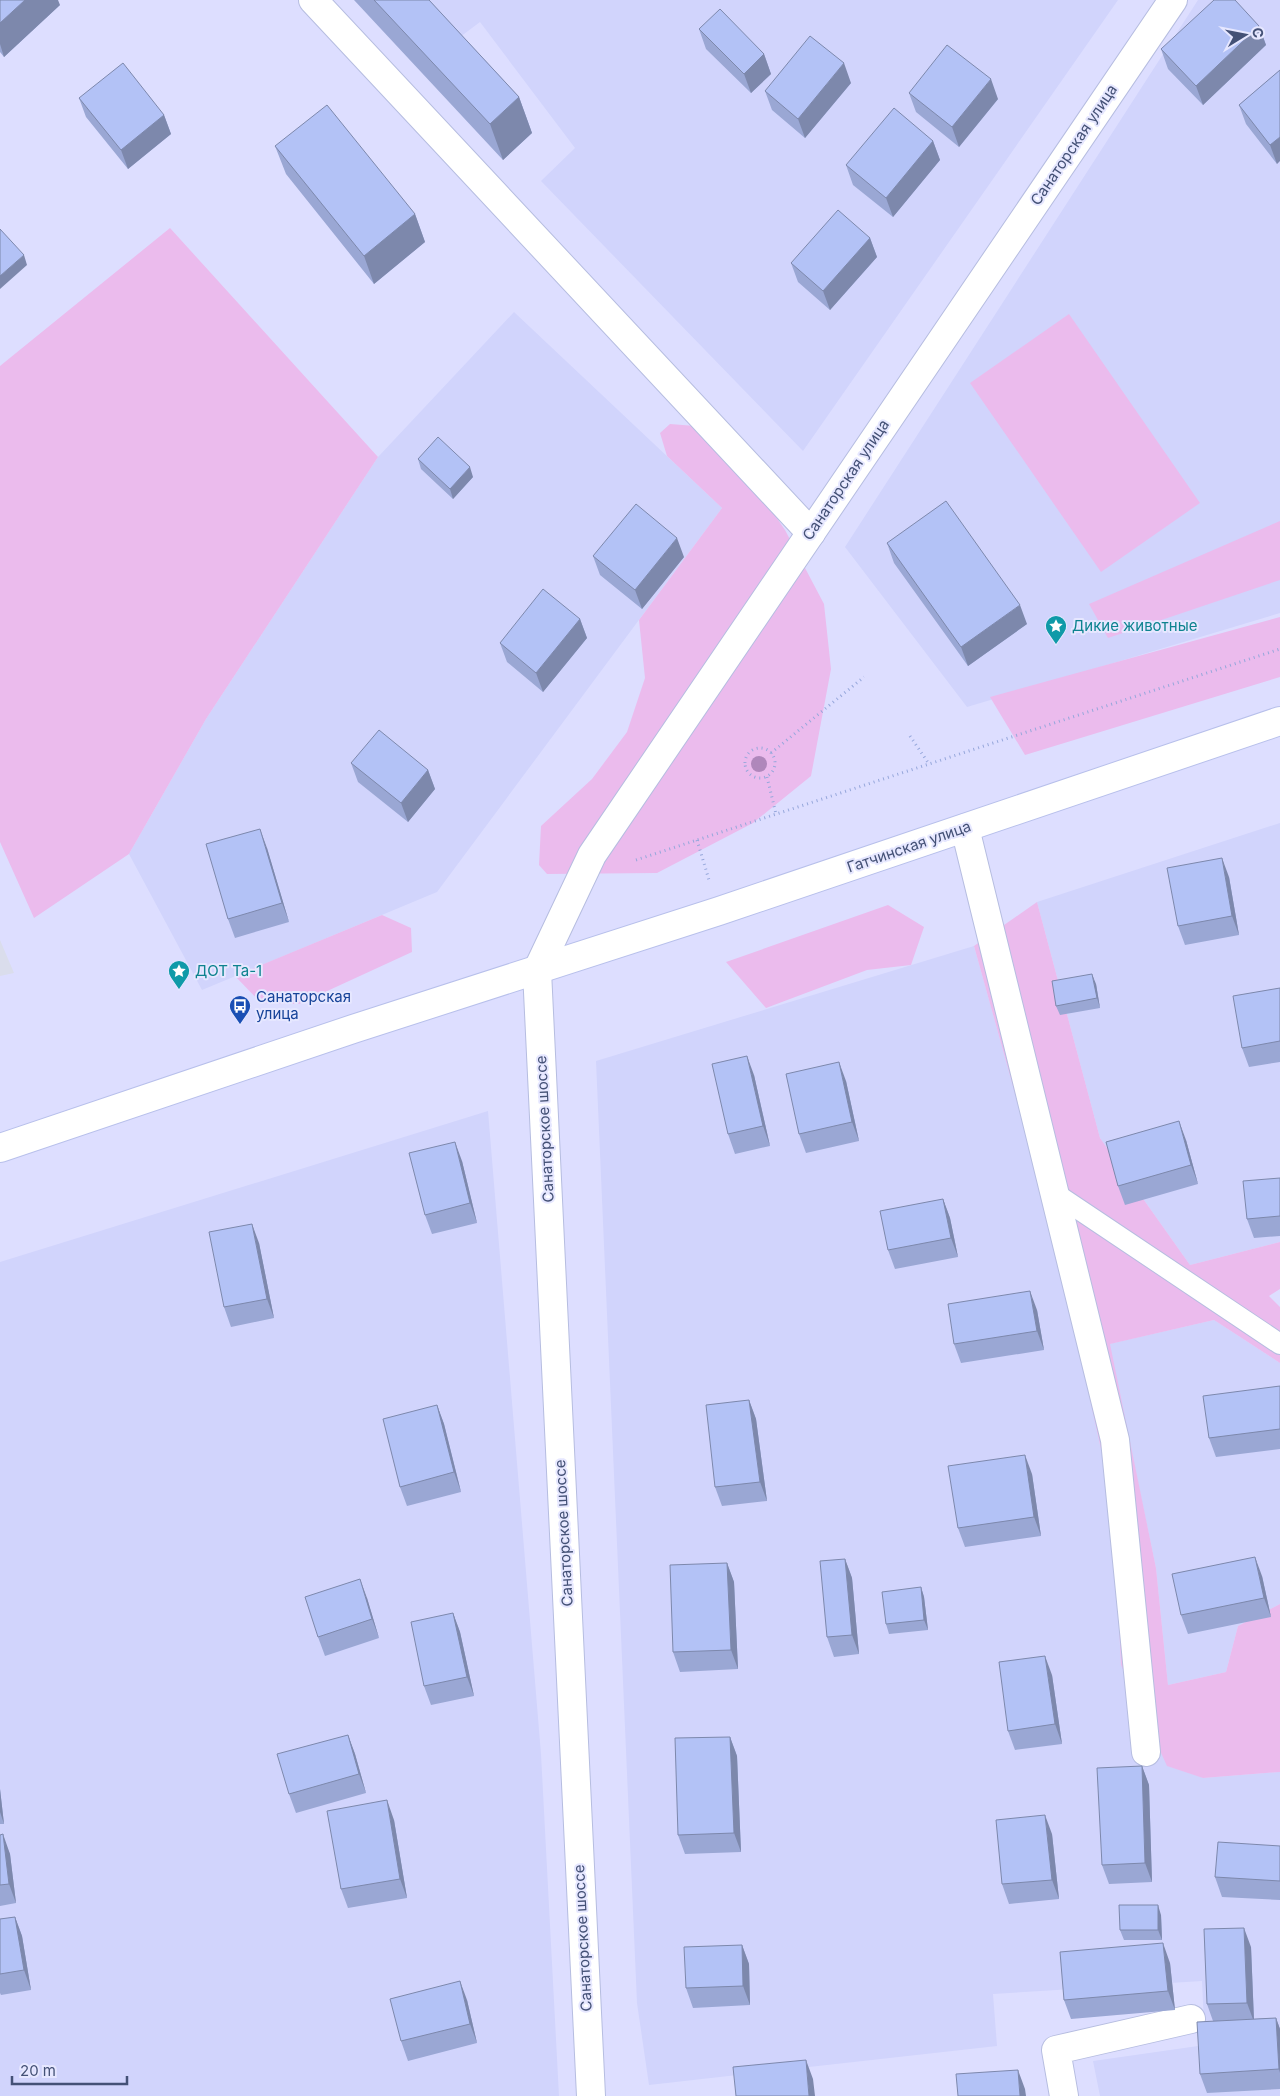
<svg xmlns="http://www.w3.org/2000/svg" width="1280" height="2096" font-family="Inter,sans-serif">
	<rect width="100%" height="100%" fill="#dddeff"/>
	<path fill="#d1d4fc" d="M 419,0 L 1118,0 L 803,451 L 541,181 L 575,148 L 480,22 L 456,40 Z
		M 1198,0 L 1280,0 L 1280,613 L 967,707 L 845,547 Z
		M 514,312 L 722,508 L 437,892 L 202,990 L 129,854 L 206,719 L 378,457 Z
		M 1280,823 L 1280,1242 L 1190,1265 L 1100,1138 L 1037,902 Z
		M 974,946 L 1052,1227 L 1113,1504 L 1121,1665 L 1203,1778 L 1280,1772 L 1280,2096 L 1100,2096 L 1093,2061 L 1205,2045 L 1202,1981 L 993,1994 L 997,2046 L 649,2085 L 637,2003 L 596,1061 Z
		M 488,1111 L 541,1754 L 559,2096 L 0,2096 L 0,1262 Z
		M 1214,1320 L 1280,1363 L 1280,1604 L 1238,1626 L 1226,1672 L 1168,1685 L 1156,1568 L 1109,1344 Z"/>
	<path fill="#daddec" d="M 0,940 L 14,973 L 0,976 Z"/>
	<path fill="#ebbbed" d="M 170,228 L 378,457 L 206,719 L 129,854 L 34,918 L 0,842 L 0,366 Z
		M 1069,314 L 1200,503 L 1101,572 L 970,383 Z
		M 670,424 L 695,426 L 744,470 L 785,530 L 824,604 L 831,669 L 811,776 L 753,823 L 657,873 L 547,874 L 539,865 L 541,826 L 592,779 L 627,732 L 645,678 L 639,620 L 722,508 L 667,456 L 660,433 Z
		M 1280,521 L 1280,580 L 1108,638 L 1089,604 Z
		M 1280,617 L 1280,677 L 1025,755 L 990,697 Z
		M 1037,902 L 1100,1138 L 1190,1265 L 1280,1242 L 1280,1289 L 1269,1296 L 1280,1307 L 1280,1363 L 1214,1320 L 1110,1344 L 1156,1568 L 1168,1685 L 1226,1672 L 1238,1626 L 1280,1604 L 1280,1772 L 1203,1778 L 1167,1766 L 1121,1665 L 1113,1504 L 1052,1227 L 974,946 Z
		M 888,905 L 924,927 L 911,965 L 867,970 L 766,1008 L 726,962 Z
		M 382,915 L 411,928 L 412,952 L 299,1004 L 261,1003 L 235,976 Z"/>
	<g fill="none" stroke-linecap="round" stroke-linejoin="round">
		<g stroke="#b6bde0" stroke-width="22">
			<path id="service" d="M 1056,1194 L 1280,1344"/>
		</g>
		<g stroke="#b6bde0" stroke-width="30">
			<path id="minor" d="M 313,0 L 811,533
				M 965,828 L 1115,1440 L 1146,1752
				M 537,971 L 591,2096
				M 1064,2096 L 1056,2050 L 1191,2019"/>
		</g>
		<g stroke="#b6bde0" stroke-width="30">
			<path id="tertiary" d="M 537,971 L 592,855 L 1173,0"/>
		</g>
		<g stroke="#b8c0eb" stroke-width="30">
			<path id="secondary" d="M 0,1148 L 353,1029 L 719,911 L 1280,721"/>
		</g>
		<path stroke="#96a7db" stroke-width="3" stroke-dasharray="1 4" stroke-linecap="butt" d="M 910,736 L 929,764
			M745 763a15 15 0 1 1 30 0a15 15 0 1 1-30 0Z
			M 771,753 L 864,677
			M 767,777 L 776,814
			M 697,840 L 709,880
			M 636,860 L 1280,649"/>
		<use href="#service" stroke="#fff" stroke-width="20"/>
		<use href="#minor" stroke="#fff" stroke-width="28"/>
		<use href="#tertiary" stroke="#fff" stroke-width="28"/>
		<use href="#secondary" stroke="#fff" stroke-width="28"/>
	</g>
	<circle fill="#af87bb" cx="759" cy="764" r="8"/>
	<path fill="#9aa7d4" d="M 0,0 L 60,5 L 4,57 L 0,52 Z
		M 354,0 L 429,0 L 519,97 L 532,133 L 503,160 Z
		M 1259,26 L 1266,45 L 1203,105 L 1168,69 L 1161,49 Z
		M 699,29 L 764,54 L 771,74 L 751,93 L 706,49 Z
		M 1280,70 L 1277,164 L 1246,124 L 1239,105 Z
		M 851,83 L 805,138 L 772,110 L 765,91 Z
		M 909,93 L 998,99 L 959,147 L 916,112 Z
		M 79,98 L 164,115 L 171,134 L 128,169 L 86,117 Z
		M 933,141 L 940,160 L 893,217 L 853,185 L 846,165 Z
		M 275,146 L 415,214 L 425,242 L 374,284 L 286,174 Z
		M 870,238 L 877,257 L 830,310 L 798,282 L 791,263 Z
		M 418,459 L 473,477 L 453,499 L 421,469 Z
		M 887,543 L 1027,624 L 968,666 L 894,563 Z
		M 593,556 L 684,557 L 642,609 L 600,575 Z
		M 580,619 L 587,638 L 543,692 L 507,662 L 500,643 Z
		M 351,763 L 428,770 L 435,789 L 408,822 L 358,782 Z
		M 267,848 L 289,922 L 235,938 L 228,919 Z
		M 1229,877 L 1239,935 L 1185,945 L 1178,926 Z
		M 1096,984 L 1100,1008 L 1060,1015 L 1056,1006 Z
		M 1280,988 L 1280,1062 L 1249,1067 L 1242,1048 Z
		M 754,1075 L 770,1146 L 735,1154 L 728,1134 Z
		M 846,1081 L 859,1141 L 806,1153 L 799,1134 Z
		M 1186,1140 L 1198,1184 L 1125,1205 L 1118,1186 Z
		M 462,1161 L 477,1223 L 432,1234 L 425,1215 Z
		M 1280,1178 L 1280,1236 L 1254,1238 L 1247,1219 Z
		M 943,1199 L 950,1218 L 958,1257 L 895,1269 L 888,1250 Z
		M 259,1243 L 274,1318 L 231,1327 L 224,1307 Z
		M 1037,1310 L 1044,1350 L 961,1363 L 954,1344 Z
		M 1280,1386 L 1280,1449 L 1216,1457 L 1209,1438 Z
		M 749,1400 L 756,1419 L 767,1501 L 722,1506 L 715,1487 Z
		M 437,1405 L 444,1424 L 461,1492 L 407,1506 L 400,1487 Z
		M 1032,1474 L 1041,1536 L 965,1547 L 958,1528 Z
		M 845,1559 L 852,1578 L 859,1654 L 834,1657 L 827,1637 Z
		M 727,1563 L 734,1582 L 738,1669 L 680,1672 L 673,1652 Z
		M 1262,1576 L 1271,1617 L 1188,1634 L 1181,1615 Z
		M 921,1587 L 924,1597 L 928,1630 L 889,1634 L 886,1624 Z
		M 367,1598 L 379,1638 L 325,1656 L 318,1637 Z
		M 453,1613 L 460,1632 L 474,1696 L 431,1705 L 424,1686 Z
		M 1052,1675 L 1062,1744 L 1015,1750 L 1008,1731 Z
		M 348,1735 L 355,1754 L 366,1793 L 296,1813 L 289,1794 Z
		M 730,1737 L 737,1756 L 741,1852 L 685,1854 L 678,1835 Z
		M 1142,1766 L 1149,1785 L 1152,1882 L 1109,1884 L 1102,1865 Z
		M 0,1789 L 4,1824 L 0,1824 Z
		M 394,1820 L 407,1898 L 348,1908 L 341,1889 Z
		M 1052,1834 L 1059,1899 L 1009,1904 L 1002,1884 Z
		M 0,1835 L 10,1854 L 16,1903 L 0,1906 Z
		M 1280,1846 L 1280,1900 L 1222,1897 L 1215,1877 Z
		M 1161,1915 L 1162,1940 L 1124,1940 L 1120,1930 Z
		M 15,1917 L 22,1936 L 31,1990 L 1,1995 L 0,1993 L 0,1919 Z
		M 742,1945 L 749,1964 L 750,2005 L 693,2008 L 686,1988 Z
		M 1251,1947 L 1254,2019 L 1276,2018 L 1280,2029 L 1280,2089 L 1207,2093 L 1200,2074 L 1213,2021 L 1207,2004 Z
		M 1170,1963 L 1175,2010 L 1071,2019 L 1064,2000 Z
		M 467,2000 L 477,2043 L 408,2061 L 401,2041 Z"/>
	<path fill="#7d88ac" d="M 25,0 L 58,0 L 60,5 L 4,57 L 0,44 L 0,23 Z
		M 1259,26 L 1266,45 L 1203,105 L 1196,86 Z
		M 764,54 L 771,74 L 751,93 L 744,74 Z
		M 844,63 L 851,83 L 805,138 L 798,119 Z
		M 991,79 L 998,99 L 959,147 L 952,127 Z
		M 519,97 L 532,133 L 503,160 L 490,124 Z
		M 164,115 L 171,134 L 128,169 L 121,150 Z
		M 1280,137 L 1280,161 L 1277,164 L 1270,145 Z
		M 933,141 L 940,160 L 893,217 L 886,198 Z
		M 415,214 L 425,242 L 374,284 L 364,256 Z
		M 870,238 L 877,257 L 830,310 L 823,291 Z
		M 24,255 L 27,265 L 0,289 L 0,276 Z
		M 470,467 L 473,477 L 453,499 L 450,489 Z
		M 677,538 L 684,557 L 642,609 L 635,590 Z
		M 1020,605 L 1027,624 L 968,666 L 961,647 Z
		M 580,619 L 587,638 L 543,692 L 536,673 Z
		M 428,770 L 435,789 L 408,822 L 401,803 Z
		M 260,829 L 267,848 L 289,922 L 282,903 Z
		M 1222,858 L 1229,877 L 1239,935 L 1232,916 Z
		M 1092,974 L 1096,984 L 1100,1008 L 1097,998 Z
		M 747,1056 L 754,1075 L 770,1146 L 763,1126 Z
		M 839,1062 L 846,1081 L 859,1141 L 852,1122 Z
		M 1179,1121 L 1186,1140 L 1198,1184 L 1191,1165 Z
		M 455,1142 L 462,1161 L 477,1223 L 470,1203 Z
		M 943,1199 L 950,1218 L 958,1257 L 951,1238 Z
		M 252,1224 L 259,1243 L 274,1318 L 267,1299 Z
		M 1030,1291 L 1037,1310 L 1044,1350 L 1037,1331 Z
		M 749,1400 L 756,1419 L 767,1501 L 760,1482 Z
		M 437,1405 L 444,1424 L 461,1492 L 454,1472 Z
		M 1025,1455 L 1032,1474 L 1041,1536 L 1034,1517 Z
		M 1255,1557 L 1262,1576 L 1271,1617 L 1264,1598 Z
		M 845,1559 L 852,1578 L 859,1654 L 852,1635 Z
		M 727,1563 L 734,1582 L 738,1669 L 731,1650 Z
		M 360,1579 L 367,1598 L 379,1638 L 372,1619 Z
		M 921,1587 L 924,1597 L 928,1630 L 924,1620 Z
		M 453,1613 L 460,1632 L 474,1696 L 467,1677 Z
		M 1045,1656 L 1052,1675 L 1062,1744 L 1055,1724 Z
		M 348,1735 L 355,1754 L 366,1793 L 359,1774 Z
		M 730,1737 L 737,1756 L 741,1852 L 734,1833 Z
		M 1142,1766 L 1149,1785 L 1152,1882 L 1145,1863 Z
		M 0,1789 L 4,1824 L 0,1812 Z
		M 387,1800 L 394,1820 L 407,1898 L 400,1879 Z
		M 1045,1815 L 1052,1834 L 1059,1899 L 1052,1880 Z
		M 3,1834 L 10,1854 L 16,1903 L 9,1884 Z
		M 1158,1905 L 1161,1915 L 1162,1940 L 1158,1930 Z
		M 15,1917 L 22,1936 L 31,1990 L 24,1970 Z
		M 1244,1928 L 1251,1947 L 1254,2022 L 1247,2003 Z
		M 1163,1943 L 1170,1963 L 1175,2010 L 1168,1991 Z
		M 742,1945 L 749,1964 L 750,2005 L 743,1986 Z
		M 460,1981 L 467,2000 L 477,2043 L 470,2024 Z
		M 1276,2018 L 1280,2029 L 1280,2073 L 1279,2069 Z
		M 806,2060 L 813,2079 L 815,2096 L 809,2096 Z
		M 1018,2070 L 1025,2089 L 1026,2096 L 1020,2096 Z"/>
	<path fill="#b3c2f6" stroke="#7d88ac" d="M 0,0 L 25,0 L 0,23 Z
		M 374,0 L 429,0 L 519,97 L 490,124 Z
		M 1214,0 L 1235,0 L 1259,26 L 1196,86 L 1161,49 Z
		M 720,9 L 764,54 L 744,74 L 699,29 Z
		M 810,36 L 844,63 L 798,119 L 765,91 Z
		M 947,45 L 991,79 L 952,127 L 909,93 Z
		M 123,63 L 164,115 L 121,150 L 79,98 Z
		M 1280,70 L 1280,137 L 1270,145 L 1239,105 Z
		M 327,105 L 415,214 L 364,256 L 275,146 Z
		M 894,108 L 933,141 L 886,198 L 846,165 Z
		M 838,210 L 870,238 L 823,291 L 791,263 Z
		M 0,229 L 24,255 L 0,276 Z
		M 438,437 L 470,467 L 450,489 L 418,459 Z
		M 946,501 L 1020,605 L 961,647 L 887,543 Z
		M 636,504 L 677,538 L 635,590 L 593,556 Z
		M 543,589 L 580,619 L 536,673 L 500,643 Z
		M 379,730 L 428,770 L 401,803 L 351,763 Z
		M 260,829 L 282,903 L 228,919 L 206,844 Z
		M 1222,858 L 1232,916 L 1178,926 L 1167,868 Z
		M 1092,974 L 1097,998 L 1056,1006 L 1052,981 Z
		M 1280,988 L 1280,1041 L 1242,1048 L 1233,996 Z
		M 747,1056 L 763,1126 L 728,1134 L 712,1064 Z
		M 839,1062 L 852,1122 L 799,1134 L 786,1074 Z
		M 1179,1121 L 1191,1165 L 1118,1186 L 1106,1142 Z
		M 455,1142 L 470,1203 L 425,1215 L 409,1153 Z
		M 1280,1178 L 1280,1216 L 1247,1219 L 1243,1181 Z
		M 943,1199 L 951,1238 L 888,1250 L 880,1211 Z
		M 252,1224 L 267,1299 L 224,1307 L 209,1232 Z
		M 1030,1291 L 1037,1331 L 954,1344 L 948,1304 Z
		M 1280,1386 L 1280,1429 L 1209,1438 L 1203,1396 Z
		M 749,1400 L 760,1482 L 715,1487 L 706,1405 Z
		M 437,1405 L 454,1472 L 400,1487 L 383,1419 Z
		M 1025,1455 L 1034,1517 L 958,1528 L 948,1466 Z
		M 1255,1557 L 1264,1598 L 1181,1615 L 1172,1574 Z
		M 845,1559 L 852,1635 L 827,1637 L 820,1561 Z
		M 727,1563 L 731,1650 L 673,1652 L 670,1565 Z
		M 360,1579 L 372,1619 L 318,1637 L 305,1597 Z
		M 921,1587 L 924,1620 L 886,1624 L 882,1592 Z
		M 453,1613 L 467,1677 L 424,1686 L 411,1622 Z
		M 1045,1656 L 1055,1724 L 1008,1731 L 999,1662 Z
		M 348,1735 L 359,1774 L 289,1794 L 277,1754 Z
		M 730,1737 L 734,1833 L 678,1835 L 675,1738 Z
		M 1142,1766 L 1145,1863 L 1102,1865 L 1097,1768 Z
		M 387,1800 L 400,1879 L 341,1889 L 327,1811 Z
		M 1045,1815 L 1052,1880 L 1002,1884 L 996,1820 Z
		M 3,1834 L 9,1884 L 0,1885 L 0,1835 Z
		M 1218,1842 L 1280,1846 L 1280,1881 L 1215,1877 Z
		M 1119,1905 L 1158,1905 L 1158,1930 L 1120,1930 Z
		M 15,1917 L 24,1970 L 0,1974 L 0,1919 Z
		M 1244,1928 L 1247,2003 L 1207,2004 L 1204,1929 Z
		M 1163,1943 L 1168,1991 L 1064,2000 L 1060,1952 Z
		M 742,1945 L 743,1986 L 686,1988 L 684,1947 Z
		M 460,1981 L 470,2024 L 401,2041 L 390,1999 Z
		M 1276,2018 L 1279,2069 L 1200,2074 L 1197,2022 Z
		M 806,2060 L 809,2096 L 736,2096 L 733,2067 Z
		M 1018,2070 L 1020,2096 L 958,2096 L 956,2074 Z"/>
	<defs>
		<g id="sight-pin" transform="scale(1.125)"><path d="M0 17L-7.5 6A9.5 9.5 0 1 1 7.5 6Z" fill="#0f9aa8" stroke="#e6e7ff"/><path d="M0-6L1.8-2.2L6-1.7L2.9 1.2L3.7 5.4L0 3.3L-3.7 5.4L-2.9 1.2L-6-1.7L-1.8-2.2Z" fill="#fff"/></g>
		<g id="bus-pin" transform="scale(1.125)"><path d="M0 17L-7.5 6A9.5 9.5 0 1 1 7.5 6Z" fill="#1a4fb4" stroke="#e6e7ff"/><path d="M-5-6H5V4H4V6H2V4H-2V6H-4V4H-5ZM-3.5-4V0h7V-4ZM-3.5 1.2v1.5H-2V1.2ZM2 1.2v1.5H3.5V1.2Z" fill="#fff"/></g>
	</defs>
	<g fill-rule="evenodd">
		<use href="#sight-pin" x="1056" y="626"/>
		<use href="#sight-pin" x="179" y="971"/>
		<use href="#bus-pin" x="240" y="1006"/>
	</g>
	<g text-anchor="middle" stroke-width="4" stroke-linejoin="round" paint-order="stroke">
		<g font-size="15" fill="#445176" stroke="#e6e7ff">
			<text transform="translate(1074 145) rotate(-56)" y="5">Санаторская улица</text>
			<text transform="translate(846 480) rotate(-56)" y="5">Санаторская улица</text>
			<text transform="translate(909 847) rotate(-19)" y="5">Гатчинская улица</text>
			<text transform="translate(545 1129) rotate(-93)" y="5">Санаторское шоссе</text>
			<text transform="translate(564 1533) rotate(-93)" y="5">Санаторское шоссе</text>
			<text transform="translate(583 1938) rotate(-93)" y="5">Санаторское шоссе</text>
		</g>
		<g font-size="15" fill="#0d838f" stroke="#e6e7ff" text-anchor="start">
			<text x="1072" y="631">Дикие животные</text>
			<text x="195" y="976">ДОТ Та-1</text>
		</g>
		<g font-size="15" fill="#164399" stroke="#e6e7ff" text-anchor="start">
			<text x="256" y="1002">Санаторская<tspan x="256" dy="17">улица</tspan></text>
		</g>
	</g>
	<g transform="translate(1245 35) rotate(80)" stroke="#e6e7ff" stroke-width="4" paint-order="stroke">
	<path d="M0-4L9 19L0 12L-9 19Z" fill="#445176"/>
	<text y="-8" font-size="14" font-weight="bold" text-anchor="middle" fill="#445176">С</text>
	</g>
	<path d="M12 2076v8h115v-8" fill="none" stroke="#445176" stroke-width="2.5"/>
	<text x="20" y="2076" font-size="15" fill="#445176" stroke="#e6e7ff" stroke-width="4" paint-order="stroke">20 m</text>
</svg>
